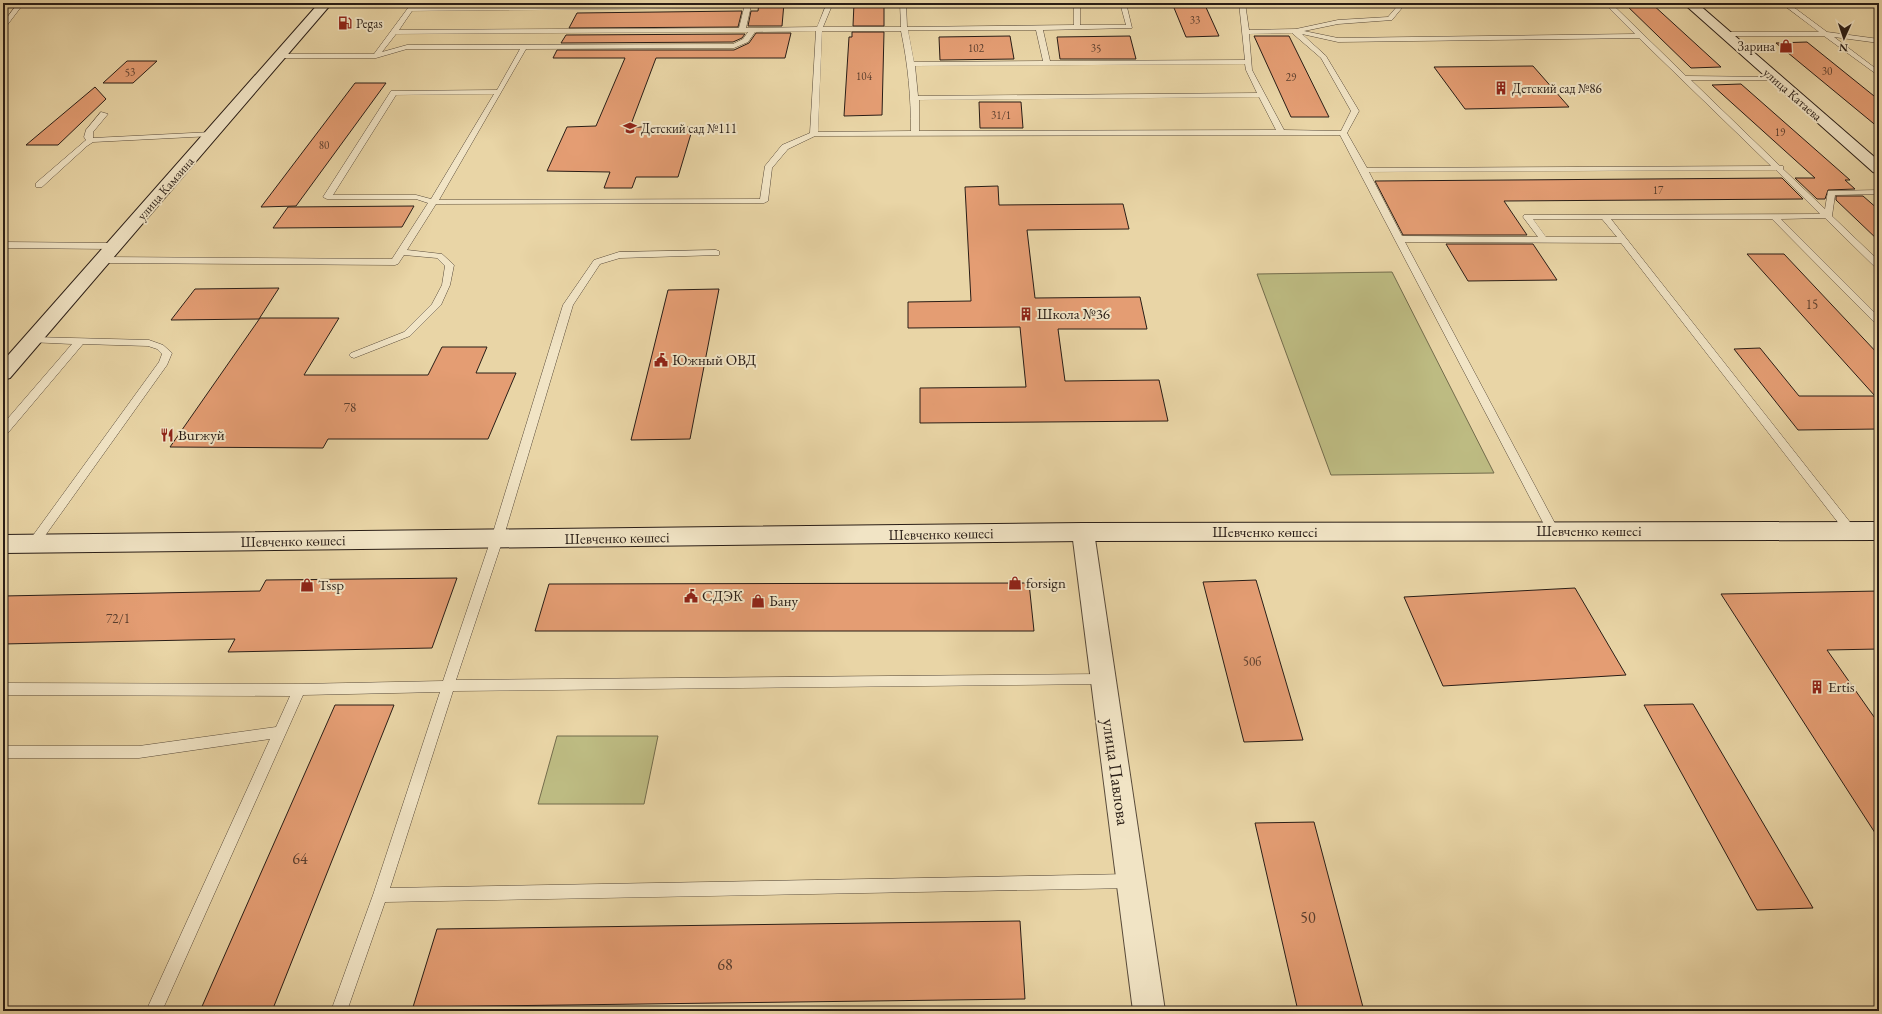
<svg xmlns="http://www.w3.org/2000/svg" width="1882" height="1014" font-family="'EB Garamond',serif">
	<rect width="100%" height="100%" fill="#e9d5a6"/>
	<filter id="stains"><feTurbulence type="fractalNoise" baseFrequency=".005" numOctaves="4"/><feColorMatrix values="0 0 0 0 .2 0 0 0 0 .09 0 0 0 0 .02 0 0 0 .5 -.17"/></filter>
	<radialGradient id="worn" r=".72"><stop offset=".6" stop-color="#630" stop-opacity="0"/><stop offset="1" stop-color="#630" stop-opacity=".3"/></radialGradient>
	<path fill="#bdbb82" stroke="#736c4c" d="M 1392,272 L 1494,473 L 1331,475 L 1257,274 Z
		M 557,736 L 658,736 L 644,804 L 538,804 Z"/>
	<path fill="#e49d73" stroke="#291d16" d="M 759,3 L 784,3 L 782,26 L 748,26 L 751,11 L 758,11 Z
		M 854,3 L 884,3 L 884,26 L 853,26 Z
		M 1172,3 L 1204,3 L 1219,36 L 1186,37 Z
		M 1624,3 L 1651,3 L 1721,67 L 1691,68 Z
		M 742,11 L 738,27 L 569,28 L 577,13 Z
		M 852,32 L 884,32 L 882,115 L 844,116 L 849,37 L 852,37 Z
		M 756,33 L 791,33 L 785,58 L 656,58 L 630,127 L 693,127 L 678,177 L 636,177 L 632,188 L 604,188 L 610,172 L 547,171 L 567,127 L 596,126 L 625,58 L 553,58 L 557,50 L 734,50 L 749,43 Z
		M 745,34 L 742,38 L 733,42 L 561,43 L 566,35 Z
		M 1010,36 L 1014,59 L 940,60 L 939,37 Z
		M 1130,36 L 1136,59 L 1060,59 L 1057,37 Z
		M 1254,36 L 1289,36 L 1329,117 L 1291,117 Z
		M 1807,42 L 1879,100 L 1879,128 L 1776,43 Z
		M 127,61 L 157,61 L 133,83 L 103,83 Z
		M 1533,66 L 1569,107 L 1465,109 L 1434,67 Z
		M 355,83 L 386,83 L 296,206 L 261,207 Z
		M 1741,84 L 1850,180 L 1845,180 L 1855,189 L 1828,190 L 1825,199 L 1817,199 L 1795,178 L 1815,178 L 1712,85 Z
		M 95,87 L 106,99 L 58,145 L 26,145 Z
		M 979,102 L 1021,102 L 1023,128 L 980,128 Z
		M 1782,178 L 1803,199 L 1504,201 L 1527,235 L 1403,235 L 1375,181 Z
		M 998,186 L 999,205 L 1123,204 L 1129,229 L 1027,230 L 1035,298 L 1140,297 L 1147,329 L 1058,329 L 1065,381 L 1159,380 L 1168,421 L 920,423 L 920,388 L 1026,387 L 1020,327 L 908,328 L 908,302 L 971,301 L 965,187 Z
		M 1836,196 L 1863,196 L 1879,210 L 1879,241 L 1836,200 Z
		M 414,206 L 402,227 L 273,228 L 288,207 Z
		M 1446,244 L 1533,244 L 1557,280 L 1468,281 Z
		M 1747,254 L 1784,254 L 1879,355 L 1879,429 L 1798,430 L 1734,349 L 1760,348 L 1799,396 L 1875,396 Z
		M 279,288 L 259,319 L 171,320 L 195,289 Z
		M 719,289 L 690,439 L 631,440 L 668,290 Z
		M 260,318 L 339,318 L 304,375 L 428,375 L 442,347 L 487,347 L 476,373 L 516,373 L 488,439 L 328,439 L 323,448 L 170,447 Z
		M 457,578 L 432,648 L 228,652 L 235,639 L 3,644 L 3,596 L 260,591 L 266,580 Z
		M 1256,580 L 1303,740 L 1244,742 L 1203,582 Z
		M 1029,583 L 1034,631 L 535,631 L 549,584 Z
		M 1575,588 L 1626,675 L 1443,686 L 1404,597 Z
		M 1879,591 L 1879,649 L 1827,650 L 1879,724 L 1879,839 L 1721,594 Z
		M 1693,704 L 1813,908 L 1757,910 L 1644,705 Z
		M 335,705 L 394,705 L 272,1011 L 200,1011 Z
		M 1314,822 L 1364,1011 L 1298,1011 L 1255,823 Z
		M 1020,921 L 1025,999 L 413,1007 L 437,929 Z"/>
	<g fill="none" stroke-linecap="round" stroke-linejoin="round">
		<g stroke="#594b3a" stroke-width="1">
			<path id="lane" d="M 18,3 L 24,3 L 5,28 L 3,29 L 3,23 Z
				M 827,3 L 833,3 L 823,27 L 901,27 L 900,3 L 906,3 L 907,27 L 1074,25 L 1074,3 L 1080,3 L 1080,25 L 1126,25 L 1120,3 L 1126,3 L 1132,28 L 1043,30 L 1050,61 L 1245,60 L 1239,3 L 1245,3 L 1249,30 L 1296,29 L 1338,20 L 1388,17 L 1400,3 L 1406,3 L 1392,20 L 1338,24 L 1304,31 L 1338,38 L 1635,34 L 1604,3 L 1611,3 L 1686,76 L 1776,77 L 1776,79 L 1774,80 L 1691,80 L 1780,166 L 1783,166 L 1783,169 L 1825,209 L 1828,191 L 1879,190 L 1879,194 L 1835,195 L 1832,216 L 1879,261 L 1879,269 L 1876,268 L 1825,218 L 1781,219 L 1879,317 L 1879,325 L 1876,324 L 1772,219 L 1611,219 L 1857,531 L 1855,534 L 1847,534 L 1621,243 L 1405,242 L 1559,531 L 1557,534 L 1549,534 L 1340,135 L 815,136 L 788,149 L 772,168 L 768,201 L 764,203 L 436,204 L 407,250 L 442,254 L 454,265 L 450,285 L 441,305 L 410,336 L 354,358 L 351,357 L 349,355 L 351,353 L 404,332 L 432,304 L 442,285 L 445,266 L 437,258 L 404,255 L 398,264 L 395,265 L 102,263 L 98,260 L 102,257 L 392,259 L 428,203 L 416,199 L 327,199 L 323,197 L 391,91 L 497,90 L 520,49 L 407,49 L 376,58 L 280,58 L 277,56 L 280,54 L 374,54 L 408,8 L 748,4 L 751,6 L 746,28 L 817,27 ZM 744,8 L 739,28 L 399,30 L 412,11 ZM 908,30 L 1036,30 L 1043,61 L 914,62 ZM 816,31 L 810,133 L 782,145 L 765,166 L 760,199 L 439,200 L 526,49 L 734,48 L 748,42 L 755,32 ZM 822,31 L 901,31 C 908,64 911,97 911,131 L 818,132 ZM 748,32 L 743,39 L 733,44 L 407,45 L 382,52 L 396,34 ZM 1292,33 L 1321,58 L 1351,111 L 1341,131 L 1284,130 L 1252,70 L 1249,34 ZM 1302,34 L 1338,42 L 1639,38 L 1771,166 L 1367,168 L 1347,133 L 1359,111 L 1326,56 ZM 1245,64 L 1246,70 L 1257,93 L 918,96 L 915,66 ZM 494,94 L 431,199 L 416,195 L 333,195 L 396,95 ZM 1259,97 L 1276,130 L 919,131 L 919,100 ZM 1776,170 L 1820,214 L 1524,215 L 1523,217 L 1538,237 L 1402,236 L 1369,172 ZM 1533,219 L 1602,219 L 1617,237 L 1546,237 Z
				M 1781,3 L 1788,3 L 1827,32 L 1879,39 L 1879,43 L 1834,37 L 1879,71 L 1879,76 L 1824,36 L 1723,36 L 1720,34 L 1723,32 L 1819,32 Z
				M 101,112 L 108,114 L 93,132 L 93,138 L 212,132 L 216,134 L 212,136 L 93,142 L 87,146 L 42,187 L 36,187 L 36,183 L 86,140 L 84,137 L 86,130 Z
				M 3,242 L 114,243 L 118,246 L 114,249 L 3,248 Z
				M 716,250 L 719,251 L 719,255 L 620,258 L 600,264 L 573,305 L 503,539 L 456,680 L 1103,674 L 1107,675 L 1109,679 L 1107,683 L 1103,684 L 453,691 L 390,888 L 1131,874 L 1136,876 L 1138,881 L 1136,886 L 1131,888 L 385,902 L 347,1011 L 331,1011 L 373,895 L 440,692 L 303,695 L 162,1011 L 146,1011 L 270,739 L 139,758 L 3,758 L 3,746 L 139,746 L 276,727 L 290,696 L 3,695 L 3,683 L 299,684 L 443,681 L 491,539 L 563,305 L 594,260 L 619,252 Z
				M 32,337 L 149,340 L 163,345 L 172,353 L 167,365 L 37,547 L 29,547 L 27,544 L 29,541 L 159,362 L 162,354 L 157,349 L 148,346 L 83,344 L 7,434 L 3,435 L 3,424 L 72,344 L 29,342 L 27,340 Z"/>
		</g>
		<g stroke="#594b3a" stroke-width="2">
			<path id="street" d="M 1083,523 L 1091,526 L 1094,532 L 1165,1011 L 1133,1011 L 1072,532 L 1075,526 Z"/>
		</g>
		<g stroke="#291d16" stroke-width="2">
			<path id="secondary" d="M 319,3 L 332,3 L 10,378 L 3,380 L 3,361 Z
				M 1683,3 L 1697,3 L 1879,161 L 1879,174 L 1873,172 Z
				M 1879,522 L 1879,540 L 1083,541 L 3,553 L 3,535 L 1083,523 Z"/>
		</g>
		<use href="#lane" fill="#f1e4c5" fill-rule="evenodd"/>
		<use href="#street" fill="#f1e4c5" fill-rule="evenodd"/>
		<use href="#secondary" fill="#f1e4c5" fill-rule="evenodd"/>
	</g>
	<defs>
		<g id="fuel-bare" transform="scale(1.08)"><path d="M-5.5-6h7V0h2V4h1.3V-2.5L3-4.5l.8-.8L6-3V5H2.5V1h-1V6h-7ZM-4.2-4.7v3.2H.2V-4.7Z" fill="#8f2418" stroke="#f1e4c5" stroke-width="2.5" paint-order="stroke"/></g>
		<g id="shop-bare" transform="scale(1.08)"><path d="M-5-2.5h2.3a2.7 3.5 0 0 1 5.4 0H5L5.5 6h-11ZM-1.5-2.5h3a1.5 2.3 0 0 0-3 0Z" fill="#8f2418" stroke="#f1e4c5" stroke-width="2.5" paint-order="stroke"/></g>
		<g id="building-bare" transform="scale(1.08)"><path d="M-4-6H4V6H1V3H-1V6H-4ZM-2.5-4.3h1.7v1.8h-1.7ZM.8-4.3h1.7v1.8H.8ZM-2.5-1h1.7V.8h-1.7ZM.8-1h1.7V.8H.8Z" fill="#8f2418" stroke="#f1e4c5" stroke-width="2.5" paint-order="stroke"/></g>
		<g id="school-bare" transform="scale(1.08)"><path d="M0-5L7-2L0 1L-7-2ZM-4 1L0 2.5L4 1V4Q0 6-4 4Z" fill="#8f2418" stroke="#f1e4c5" stroke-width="2.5" paint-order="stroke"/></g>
		<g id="civic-bare" transform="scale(1.08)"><path d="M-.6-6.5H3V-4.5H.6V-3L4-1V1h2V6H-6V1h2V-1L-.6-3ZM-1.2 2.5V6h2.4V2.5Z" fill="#8f2418" stroke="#f1e4c5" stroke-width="2.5" paint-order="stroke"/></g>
		<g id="restaurant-bare" transform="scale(1.08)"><path d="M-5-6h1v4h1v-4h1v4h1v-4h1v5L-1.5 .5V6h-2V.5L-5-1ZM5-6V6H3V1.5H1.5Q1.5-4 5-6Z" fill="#8f2418" stroke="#f1e4c5" stroke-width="2.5" paint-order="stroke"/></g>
	</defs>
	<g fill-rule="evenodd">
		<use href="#fuel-bare" x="345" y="23"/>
		<use href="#shop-bare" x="1786" y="46"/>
		<use href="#building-bare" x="1501" y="88"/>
		<use href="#school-bare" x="630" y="128"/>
		<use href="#building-bare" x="1026" y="314"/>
		<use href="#civic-bare" x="661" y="360"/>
		<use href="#restaurant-bare" x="167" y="435"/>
		<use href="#shop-bare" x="1015" y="583"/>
		<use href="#shop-bare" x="307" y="585"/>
		<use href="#civic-bare" x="691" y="596"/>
		<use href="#shop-bare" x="758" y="601"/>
		<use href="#building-bare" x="1817" y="687"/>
	</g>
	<g text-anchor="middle" stroke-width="4" stroke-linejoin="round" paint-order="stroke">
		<g font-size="11" fill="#583d2d">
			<text x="1195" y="24">33</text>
			<text x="976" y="52">102</text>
			<text x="1096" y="52">35</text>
			<text x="1827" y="75">30</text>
			<text x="130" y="76">53</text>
			<text x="864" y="80">104</text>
			<text x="1291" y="81">29</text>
			<text x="1001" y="119">31/1</text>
			<text x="1780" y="136">19</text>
			<text x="324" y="149">80</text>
			<text x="1658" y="194">17</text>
		</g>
		<g font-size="13" fill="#291d16" stroke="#f1e4c5" text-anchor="start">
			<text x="356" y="28">Pegas</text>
			<text x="1775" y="51" text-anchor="end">Зарина</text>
			<text x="1512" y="93">Детский сад №86</text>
			<text x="641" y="133">Детский сад №111</text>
		</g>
		<g font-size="13" fill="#291d16" stroke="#f1e4c5">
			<text transform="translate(1793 94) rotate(41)" y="5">улица Катаева</text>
			<text transform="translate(165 188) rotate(-49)" y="5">улица Камзина</text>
		</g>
		<g font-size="13" fill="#583d2d">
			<text x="1812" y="309">15</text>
			<text x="350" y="412">78</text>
			<text x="118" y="623">72/1</text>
			<text x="1252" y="666">50б</text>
		</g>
		<g font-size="15" fill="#291d16" stroke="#f1e4c5" text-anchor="start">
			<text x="1037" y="319">Школа №36</text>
			<text x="672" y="365">Южный ОВД</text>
			<text x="178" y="440">Burжуй</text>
			<text x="1026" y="588">forsign</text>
			<text x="318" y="590">Tssp</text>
			<text x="702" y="601">СДЭК</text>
			<text x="769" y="606">Бану</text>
			<text x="1828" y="692">Ertis</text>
		</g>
		<g font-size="15" fill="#291d16" stroke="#f1e4c5">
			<text x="1589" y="536">Шевченко көшесі</text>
			<text x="1265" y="537">Шевченко көшесі</text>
			<text transform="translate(941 534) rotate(-1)" y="5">Шевченко көшесі</text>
			<text transform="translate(617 538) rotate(-1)" y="5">Шевченко көшесі</text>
			<text transform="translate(293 541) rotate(-1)" y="5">Шевченко көшесі</text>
		</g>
		<g font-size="16" fill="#583d2d">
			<text x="300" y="864">64</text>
			<text x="1308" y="923">50</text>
			<text x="725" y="970">68</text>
		</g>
		<g font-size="18" fill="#291d16" stroke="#f1e4c5">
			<text transform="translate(1116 772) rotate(82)" y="6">улица Павлова</text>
		</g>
	</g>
	<rect width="1882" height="1014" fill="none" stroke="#e9d5a6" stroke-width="16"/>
	<rect x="4" y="4" width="1874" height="1006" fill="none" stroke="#291d16" stroke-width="2"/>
	<rect x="8" y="8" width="1866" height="998" fill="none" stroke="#291d16"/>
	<g transform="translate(1844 38) rotate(183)" stroke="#f1e4c5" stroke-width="3" paint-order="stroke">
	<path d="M0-3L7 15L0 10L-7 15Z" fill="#291d16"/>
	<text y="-6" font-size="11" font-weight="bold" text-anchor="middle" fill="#291d16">N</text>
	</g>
	<rect width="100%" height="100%" filter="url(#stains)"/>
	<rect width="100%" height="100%" fill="url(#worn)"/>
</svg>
